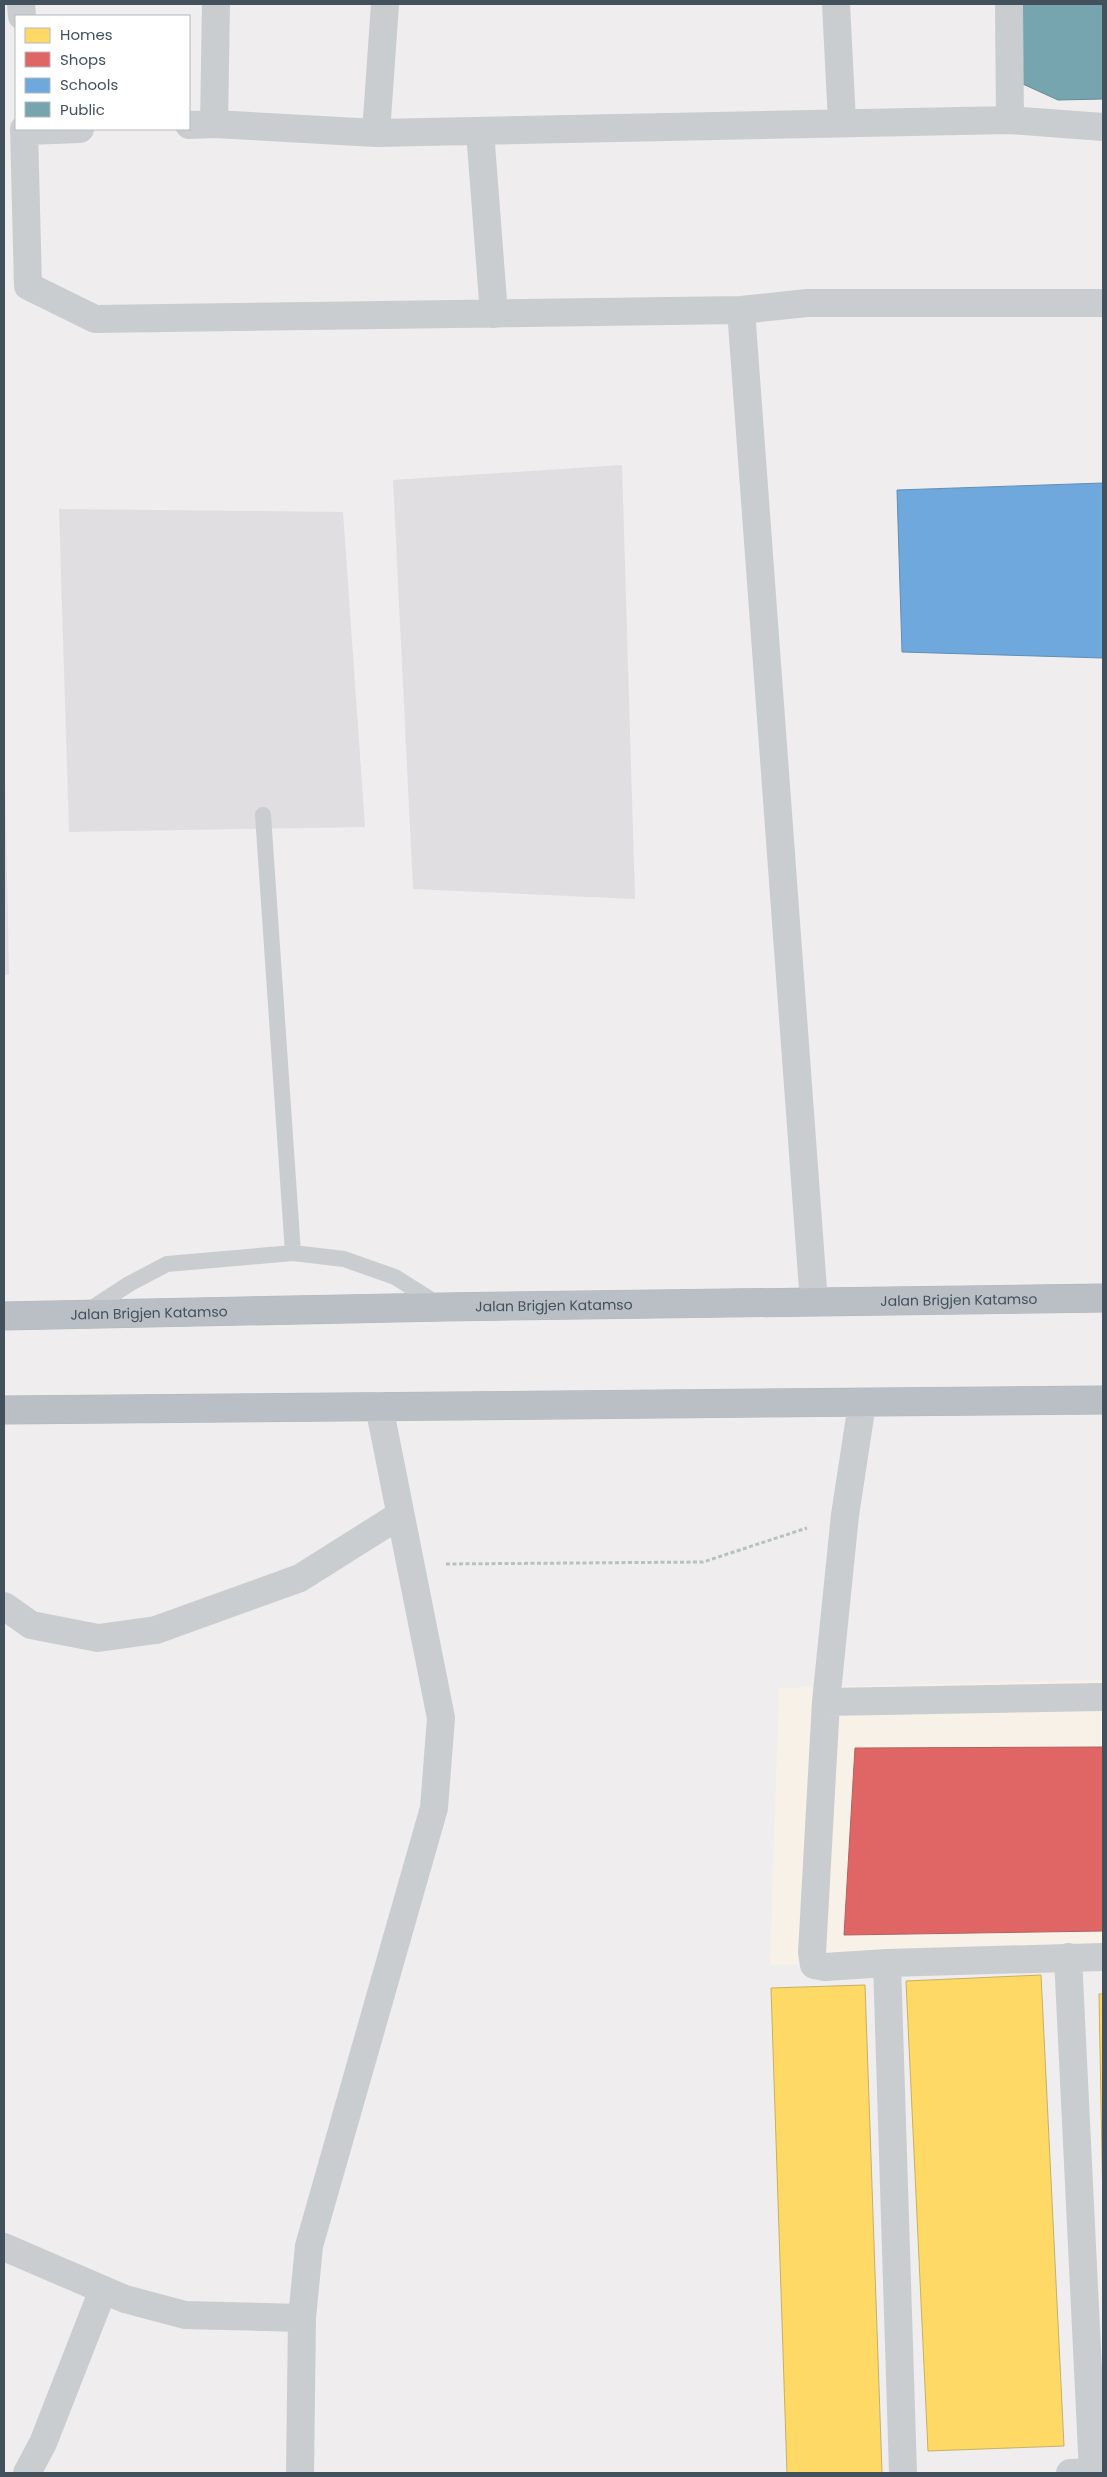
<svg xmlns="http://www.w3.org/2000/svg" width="1107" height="2477" font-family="Poppins,sans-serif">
	<rect width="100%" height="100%" fill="#efeded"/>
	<path fill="#f7f1e7" d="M 1103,1680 L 1103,1958 L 770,1965 L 779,1688 Z"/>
	<path fill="#e0dee0" d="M 622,465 L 635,899 L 413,889 L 393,480 Z
		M 59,509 L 343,512 L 365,827 L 69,832 Z
		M 4,728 L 9,975 L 4,975 Z"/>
	<path fill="#ffd966" stroke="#c7b063" d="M 1041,1975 L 1064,2446 L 928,2451 L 906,1981 Z
		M 865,1985 L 882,2473 L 787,2473 L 771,1988 Z
		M 1099,1994 L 1103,1994 L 1103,2210 Z"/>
	<path fill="#e06666" stroke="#b16063" d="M 1103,1747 L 1103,1931 L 844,1935 L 855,1748 Z"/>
	<path fill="#6fa8dc" stroke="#628eb6" d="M 1103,483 L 1103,658 L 902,652 L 897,490 Z"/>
	<path fill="#76a5af" stroke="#678c96" d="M 1014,4 L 1103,4 L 1103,99 L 1058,100 L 1014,80 Z"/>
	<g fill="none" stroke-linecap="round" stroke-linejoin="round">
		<g stroke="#b1b7be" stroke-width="29">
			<g id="highway">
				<path id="s1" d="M 4,1316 L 443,1307 L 1103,1298"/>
				<path d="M 4,1410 L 1103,1400"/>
			</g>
		</g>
		<path stroke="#b5c3be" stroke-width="3" stroke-dasharray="4 2.5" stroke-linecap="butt" d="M 446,1564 L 703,1562 L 807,1528"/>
		<path stroke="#c9cdcf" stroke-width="16" d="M 293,1253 L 344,1259 L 395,1277 L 441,1306
			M 86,1312 L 129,1284 L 167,1264 L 293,1253 L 263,815"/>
		<path stroke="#c9cdcf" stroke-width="28" d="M 21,4 L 22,16
			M 836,4 L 842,122
			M 1009,4 L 1010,120
			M 214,124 L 216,4
			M 189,125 L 214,124 L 376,133 L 1010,120 L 1103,127
			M 24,129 L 28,286 L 95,319 L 741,310 L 807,303 L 1103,303
			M 24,131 L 80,129
			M 480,131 L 494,314
			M 376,133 L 385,4
			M 741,310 L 814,1303
			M 862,1404 L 845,1515 L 826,1702 L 812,1953 L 814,1965 L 825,1967 L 887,1963 L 1103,1957
			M 4,1606 L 31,1625 L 98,1638 L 156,1630 L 300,1578 L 400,1515
			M 826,1702 L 1103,1697
			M 1068,1957 L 1093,2473
			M 887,1963 L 903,2473
			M 4,2247 L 125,2299 L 185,2315 L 302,2318
			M 27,2473 L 43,2443 L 103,2290
			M 300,2473 L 302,2318 L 309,2246 L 434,1808 L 441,1718 L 379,1406
			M 1070,2473 L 1103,2472"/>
		<use href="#highway" stroke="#b9bfc5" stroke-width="28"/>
	</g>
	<g text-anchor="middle" stroke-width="5" stroke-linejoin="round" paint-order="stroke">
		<g font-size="14" fill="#43515c" stroke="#fff">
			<text dy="5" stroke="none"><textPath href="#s1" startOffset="955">Jalan Brigjen Katamso</textPath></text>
			<text dy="5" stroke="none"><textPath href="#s1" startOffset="550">Jalan Brigjen Katamso</textPath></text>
			<text dy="5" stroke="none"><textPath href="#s1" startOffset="145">Jalan Brigjen Katamso</textPath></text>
		</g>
	</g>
	<rect width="1107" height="2477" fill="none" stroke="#43515c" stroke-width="10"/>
	<rect x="15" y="15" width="175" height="115" fill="#ffffff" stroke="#b4b9be"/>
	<rect x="25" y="28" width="25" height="15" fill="#ffd966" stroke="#b4b9be"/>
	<text x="60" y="40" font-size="15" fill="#43515c">Homes</text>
	<rect x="25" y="52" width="25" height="15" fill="#e06666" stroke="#b4b9be"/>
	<text x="60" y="65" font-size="15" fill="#43515c">Shops</text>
	<rect x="25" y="78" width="25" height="15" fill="#6fa8dc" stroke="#b4b9be"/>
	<text x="60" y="90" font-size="15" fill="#43515c">Schools</text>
	<rect x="25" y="102" width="25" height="15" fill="#76a5af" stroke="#b4b9be"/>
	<text x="60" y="115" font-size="15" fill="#43515c">Public</text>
</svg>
